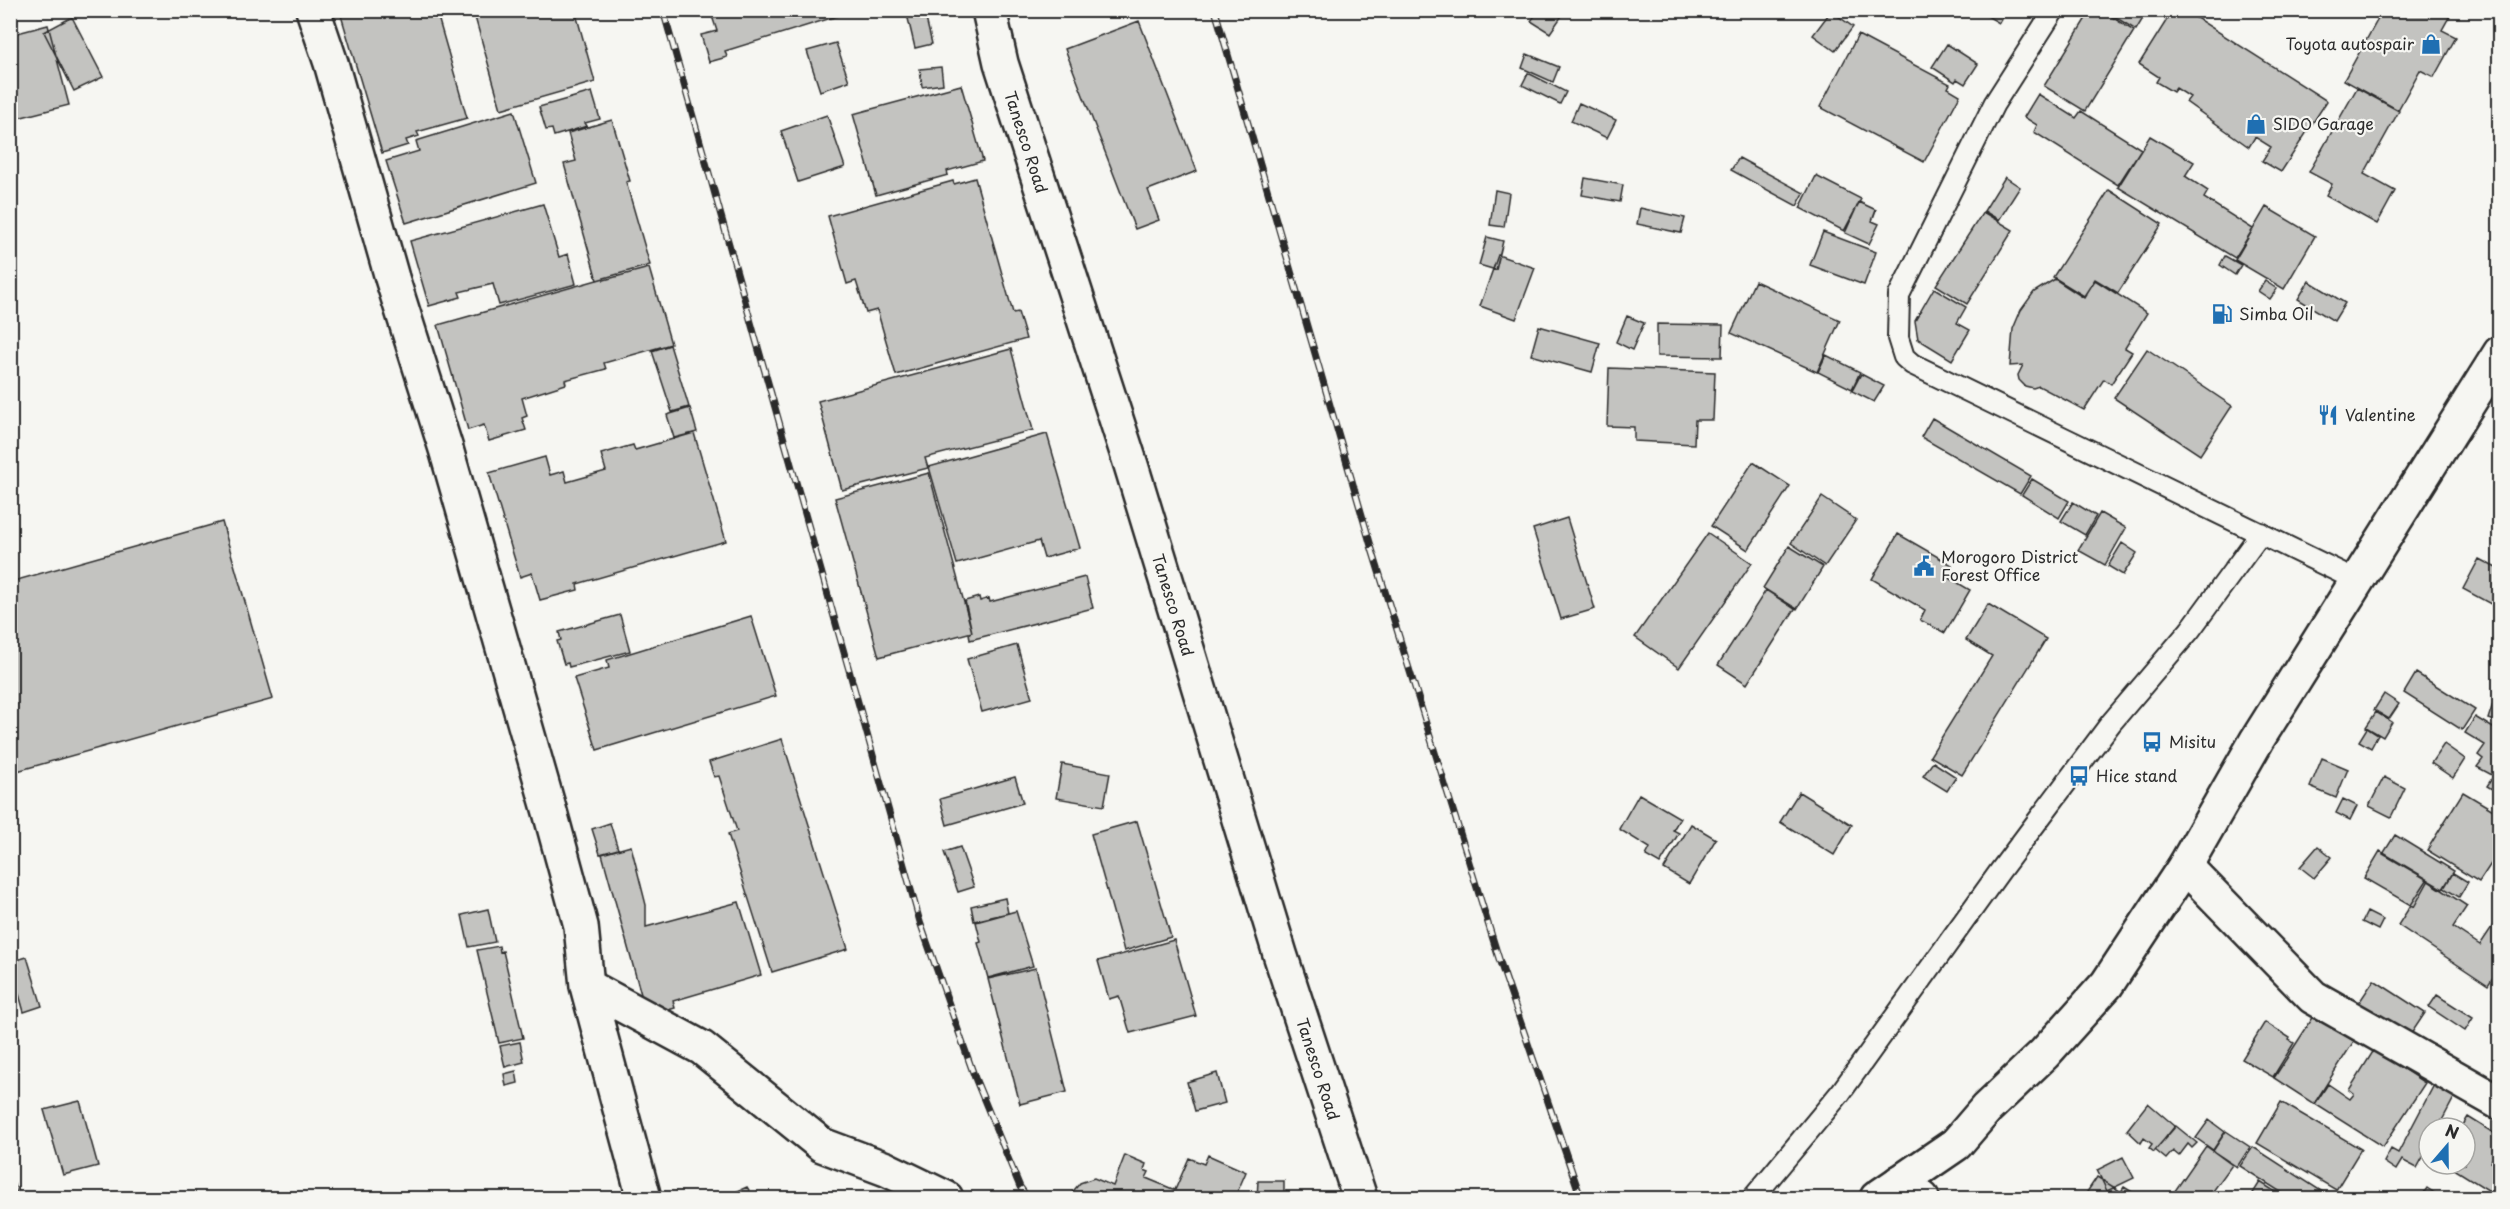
<svg xmlns="http://www.w3.org/2000/svg" width="2510" height="1209" font-family="'Playpen Sans',sans-serif">
	<rect width="100%" height="100%" fill="#f6f6f2"/>
	<filter id="ink" filterUnits="userSpaceOnUse"><feTurbulence type="fractalNoise" baseFrequency=".0167" numOctaves="2"/><feDisplacementMap in="SourceGraphic" scale="12" xChannelSelector="R" yChannelSelector="G"/><feConvolveMatrix kernelMatrix="1 2 1 2 8 2 1 2 1" color-interpolation-filters="sRGB"/></filter>
	<g filter="url(#ink)">
		<path fill="#c3c3c0" stroke="#2b2b2b" stroke-width="1.5" d="M 344,10 L 436,10 L 467,118 L 417,132 L 419,136 L 406,140 L 408,145 L 382,153 L 340,12 Z
			M 473,10 L 575,10 L 595,82 L 501,109 Z
			M 710,10 L 857,10 L 725,51 L 727,57 L 709,62 L 701,35 L 717,31 Z
			M 906,10 L 924,10 L 932,44 L 915,48 Z
			M 1539,10 L 1566,10 L 1550,33 L 1531,21 Z
			M 1977,10 L 2006,10 L 1999,23 Z
			M 2091,10 L 2101,10 L 2134,31 L 2085,111 L 2044,86 Z
			M 2104,10 L 2148,10 L 2136,30 Z
			M 2173,10 L 2184,10 L 2327,101 L 2281,172 L 2262,161 L 2271,147 L 2255,137 L 2249,147 L 2186,102 L 2190,97 L 2176,88 L 2173,92 L 2156,82 L 2159,77 L 2139,64 Z
			M 2383,10 L 2453,10 L 2442,30 L 2456,37 L 2434,77 L 2420,70 L 2398,110 L 2344,80 Z
			M 1831,11 L 1853,27 L 1835,51 L 1813,35 Z
			M 72,17 L 103,77 L 74,91 L 44,32 Z
			M 1139,21 L 1197,171 L 1148,190 L 1159,220 L 1135,229 L 1065,49 Z
			M 48,25 L 69,105 L 10,120 L 10,35 Z
			M 1858,35 L 1950,84 L 1948,88 L 1960,95 L 1924,162 L 1820,107 Z
			M 836,43 L 849,81 L 820,91 L 807,51 Z
			M 1947,44 L 1978,64 L 1965,84 L 1957,79 L 1955,82 L 1932,67 Z
			M 1527,54 L 1559,67 L 1553,82 L 1522,68 Z
			M 941,67 L 943,84 L 922,87 L 920,69 Z
			M 1528,73 L 1566,92 L 1560,104 L 1522,85 Z
			M 961,85 L 983,161 L 947,171 L 948,175 L 876,195 L 853,114 Z
			M 2357,88 L 2399,111 L 2364,174 L 2395,191 L 2377,224 L 2326,196 L 2332,184 L 2309,172 Z
			M 592,92 L 600,119 L 585,123 L 587,126 L 554,136 L 552,129 L 546,130 L 539,107 Z
			M 2038,94 L 2076,118 L 2081,111 L 2141,149 L 2118,185 L 2034,132 L 2037,125 L 2024,117 Z
			M 1579,103 L 1616,120 L 1607,138 L 1571,121 Z
			M 514,111 L 536,183 L 406,223 L 386,161 L 419,151 L 416,141 Z
			M 827,115 L 845,167 L 798,182 L 781,131 Z
			M 612,120 L 630,181 L 626,182 L 650,265 L 597,280 L 564,164 L 576,161 L 568,133 Z
			M 2150,136 L 2194,162 L 2185,176 L 2208,191 L 2204,198 L 2253,229 L 2235,258 L 2118,187 Z
			M 1739,158 L 1804,193 L 1797,206 L 1731,170 Z
			M 1816,176 L 1861,199 L 1844,231 L 1800,208 Z
			M 2005,177 L 2020,187 L 1999,220 L 1984,211 Z
			M 975,178 L 1013,313 L 1018,312 L 1026,339 L 896,375 L 877,310 L 866,313 L 856,281 L 847,284 L 828,216 L 953,181 L 954,184 Z
			M 1585,178 L 1623,185 L 1620,202 L 1582,195 Z
			M 1495,190 L 1509,193 L 1504,227 L 1490,225 Z
			M 2109,190 L 2162,224 L 2118,293 L 2095,279 L 2084,296 L 2053,277 Z
			M 1859,202 L 1876,210 L 1872,221 L 1879,224 L 1869,244 L 1845,233 Z
			M 543,204 L 559,257 L 568,254 L 576,284 L 499,305 L 493,284 L 459,292 L 461,297 L 429,306 L 410,241 Z
			M 2266,207 L 2315,236 L 2284,289 L 2235,260 Z
			M 1640,208 L 1685,218 L 1681,233 L 1637,224 Z
			M 1983,212 L 2013,230 L 1967,304 L 1936,285 Z
			M 1823,232 L 1876,252 L 1864,285 L 1810,265 Z
			M 1487,237 L 1503,241 L 1496,270 L 1479,265 Z
			M 1498,255 L 1535,268 L 1516,319 L 1480,306 Z
			M 2225,256 L 2241,265 L 2235,275 L 2220,265 Z
			M 649,268 L 671,344 L 604,363 L 606,369 L 565,380 L 566,384 L 522,398 L 527,416 L 522,418 L 526,430 L 489,441 L 484,425 L 468,430 L 438,325 L 604,278 L 604,280 Z
			M 2055,279 L 2084,298 L 2095,280 L 2147,313 L 2125,348 L 2132,352 L 2111,384 L 2104,379 L 2084,410 L 2039,386 L 2033,388 L 2025,386 L 2019,380 L 2018,375 L 2023,365 L 2010,366 L 2013,329 L 2021,310 L 2034,292 Z
			M 1755,281 L 1840,320 L 1817,372 L 1731,333 Z
			M 2265,281 L 2277,289 L 2270,299 L 2258,291 Z
			M 2309,281 L 2345,303 L 2334,321 L 2298,299 Z
			M 1934,288 L 1966,307 L 1957,323 L 1970,330 L 1952,360 L 1918,339 L 1915,321 Z
			M 1627,316 L 1644,323 L 1632,350 L 1616,342 Z
			M 1657,324 L 1723,325 L 1722,357 L 1657,356 Z
			M 1539,326 L 1600,343 L 1592,372 L 1531,355 Z
			M 670,345 L 689,407 L 672,412 L 652,351 Z
			M 1011,349 L 1033,430 L 925,458 L 928,468 L 842,490 L 818,401 Z
			M 2147,349 L 2232,406 L 2200,455 L 2114,398 Z
			M 1826,355 L 1860,372 L 1852,389 L 1818,372 Z
			M 1609,368 L 1715,372 L 1713,420 L 1695,420 L 1694,444 L 1634,441 L 1634,427 L 1607,426 Z
			M 1861,374 L 1884,386 L 1874,402 L 1852,391 Z
			M 690,408 L 697,432 L 674,438 L 667,415 Z
			M 1932,418 L 2031,476 L 2020,494 L 1921,437 Z
			M 694,433 L 726,541 L 577,584 L 578,590 L 540,600 L 532,573 L 520,577 L 489,473 L 545,457 L 550,475 L 564,471 L 567,482 L 606,471 L 601,454 L 633,445 L 635,450 Z
			M 1047,434 L 1080,548 L 1044,558 L 1039,541 L 957,564 L 929,467 Z
			M 1753,462 L 1790,486 L 1748,550 L 1711,526 Z
			M 929,473 L 972,632 L 879,657 L 835,498 Z
			M 2032,479 L 2069,501 L 2059,518 L 2022,495 Z
			M 1822,497 L 1856,520 L 1825,566 L 1791,543 Z
			M 2073,502 L 2096,516 L 2085,535 L 2061,521 Z
			M 2100,513 L 2126,528 L 2105,565 L 2078,550 Z
			M 1567,518 L 1595,609 L 1561,619 L 1533,529 Z
			M 222,522 L 273,699 L 10,773 L 10,582 Z
			M 1708,533 L 1752,563 L 1679,668 L 1635,637 Z
			M 1898,534 L 1952,565 L 1946,576 L 1970,590 L 1945,633 L 1920,620 L 1925,610 L 1872,579 Z
			M 2122,543 L 2137,553 L 2123,575 L 2108,566 Z
			M 1789,546 L 1823,567 L 1797,609 L 1763,588 Z
			M 2479,559 L 2500,570 L 2500,609 L 2463,589 Z
			M 1085,577 L 1093,608 L 970,640 L 969,633 L 972,632 L 965,601 L 979,597 L 980,601 L 989,598 L 990,602 Z
			M 1766,590 L 1795,609 L 1747,684 L 1718,665 Z
			M 1988,604 L 2046,639 L 1962,775 L 1930,756 L 1992,656 L 1966,640 Z
			M 620,615 L 630,651 L 569,667 L 568,663 L 564,664 L 557,641 L 561,640 L 559,632 Z
			M 751,616 L 776,696 L 597,750 L 574,678 L 609,668 L 607,660 Z
			M 1017,645 L 1032,698 L 982,712 L 967,659 Z
			M 2416,673 L 2475,710 L 2462,730 L 2404,693 Z
			M 2384,694 L 2399,704 L 2389,719 L 2374,710 Z
			M 2493,704 L 2500,706 L 2500,723 L 2488,719 Z
			M 2376,712 L 2392,722 L 2383,737 L 2366,727 Z
			M 2475,717 L 2500,732 L 2500,764 L 2492,775 L 2477,767 L 2483,759 L 2478,755 L 2485,745 L 2465,733 Z
			M 2367,728 L 2378,735 L 2371,748 L 2359,741 Z
			M 782,739 L 848,949 L 772,972 L 728,834 L 737,831 L 719,776 L 714,777 L 709,762 Z
			M 2444,744 L 2465,759 L 2453,778 L 2431,763 Z
			M 2322,758 L 2348,769 L 2336,798 L 2310,787 Z
			M 1933,762 L 1956,777 L 1947,791 L 1923,776 Z
			M 1062,764 L 1110,773 L 1104,806 L 1056,798 Z
			M 2500,766 L 2500,794 L 2487,786 Z
			M 1015,777 L 1023,803 L 947,825 L 940,799 Z
			M 2384,777 L 2405,788 L 2391,817 L 2369,806 Z
			M 1799,792 L 1852,825 L 1834,855 L 1780,822 Z
			M 2463,792 L 2500,814 L 2500,850 L 2479,882 L 2427,850 Z
			M 1639,794 L 1680,818 L 1673,830 L 1679,833 L 1660,864 L 1646,856 L 1650,848 L 1619,829 Z
			M 2343,799 L 2357,806 L 2350,820 L 2336,813 Z
			M 1137,821 L 1171,937 L 1124,951 L 1091,834 Z
			M 610,823 L 618,849 L 600,854 L 592,829 Z
			M 1691,824 L 1716,839 L 1689,884 L 1664,869 Z
			M 2395,835 L 2454,871 L 2443,889 L 2383,854 Z
			M 631,846 L 646,905 L 646,927 L 739,902 L 761,975 L 673,1001 L 675,1008 L 647,1016 L 602,854 Z
			M 2318,846 L 2332,857 L 2314,878 L 2300,867 Z
			M 960,847 L 974,887 L 958,892 L 944,852 Z
			M 2380,851 L 2429,880 L 2414,907 L 2364,878 Z
			M 2453,873 L 2468,882 L 2459,897 L 2444,888 Z
			M 2427,880 L 2467,906 L 2453,927 L 2480,945 L 2500,915 L 2500,967 L 2488,985 L 2398,925 Z
			M 1005,898 L 1008,913 L 974,921 L 971,906 Z
			M 488,909 L 495,942 L 469,947 L 462,915 Z
			M 1016,911 L 1033,966 L 988,978 L 978,943 L 981,942 L 976,922 Z
			M 2367,912 L 2383,920 L 2378,930 L 2362,922 Z
			M 1174,940 L 1196,1016 L 1130,1033 L 1119,996 L 1109,999 L 1098,961 Z
			M 499,946 L 500,952 L 503,951 L 523,1038 L 499,1043 L 477,950 Z
			M 27,957 L 42,1006 L 24,1012 L 10,962 Z
			M 1036,968 L 1067,1092 L 1020,1104 L 988,979 Z
			M 2374,980 L 2425,1013 L 2409,1037 L 2358,1004 Z
			M 2437,995 L 2473,1018 L 2465,1031 L 2429,1007 Z
			M 2314,1016 L 2354,1041 L 2314,1104 L 2274,1078 Z
			M 2265,1022 L 2290,1038 L 2289,1040 L 2294,1043 L 2273,1077 L 2242,1059 Z
			M 520,1042 L 524,1062 L 505,1067 L 500,1046 Z
			M 2374,1050 L 2425,1083 L 2383,1147 L 2315,1104 L 2328,1084 L 2350,1099 L 2354,1094 L 2349,1090 Z
			M 516,1071 L 518,1083 L 506,1086 L 504,1074 Z
			M 1217,1073 L 1225,1103 L 1195,1111 L 1187,1082 Z
			M 2435,1083 L 2456,1094 L 2438,1128 L 2429,1128 L 2429,1146 L 2417,1168 L 2402,1160 L 2396,1170 L 2384,1162 L 2391,1149 L 2398,1153 Z
			M 80,1101 L 98,1166 L 63,1175 L 44,1110 Z
			M 2281,1102 L 2361,1149 L 2336,1190 L 2257,1143 Z
			M 2148,1103 L 2175,1126 L 2154,1152 L 2149,1148 L 2152,1144 L 2144,1138 L 2141,1143 L 2127,1130 Z
			M 2468,1117 L 2500,1137 L 2500,1147 L 2490,1162 L 2500,1168 L 2500,1178 L 2491,1192 L 2446,1164 L 2465,1164 L 2465,1128 L 2461,1128 Z
			M 2209,1120 L 2225,1132 L 2213,1150 L 2196,1138 Z
			M 2176,1126 L 2197,1143 L 2192,1148 L 2188,1144 L 2179,1156 L 2173,1151 L 2166,1159 L 2155,1150 Z
			M 2226,1131 L 2250,1147 L 2237,1167 L 2213,1151 Z
			M 2206,1146 L 2232,1165 L 2208,1198 L 2170,1198 Z
			M 2253,1147 L 2332,1198 L 2290,1198 L 2240,1166 Z
			M 1125,1155 L 1146,1164 L 1144,1170 L 1149,1172 L 1146,1178 L 1175,1190 L 1189,1158 L 1204,1164 L 1208,1155 L 1246,1172 L 1236,1195 L 1242,1197 L 1070,1198 L 1070,1195 L 1080,1183 L 1094,1178 L 1113,1186 Z
			M 2123,1157 L 2134,1178 L 2107,1191 L 2097,1170 Z
			M 10,1173 L 17,1194 L 10,1196 Z
			M 2097,1177 L 2120,1191 L 2115,1198 L 2083,1198 Z
			M 1258,1181 L 1284,1181 L 1284,1198 L 1257,1198 Z
			M 2260,1182 L 2285,1198 L 2250,1198 Z
			M 747,1187 L 754,1198 L 722,1198 Z
			M 2124,1187 L 2142,1198 L 2117,1198 Z
			M 2427,1188 L 2442,1198 L 2420,1198 Z"/>
		<g fill="none" stroke-linecap="round" stroke-linejoin="round">
			<g stroke="#2b2b2b" stroke-width="24">
				<path id="service" d="M 2054,10 L 1994,104 L 1899,295 L 1898,338 L 1904,357 L 1912,364 L 2358,581
					M 1753,1198 L 1841,1092 L 2000,871 L 2111,723 L 2190,630 L 2261,533"/>
			</g>
			<g stroke="#2b2b2b" stroke-width="38">
				<path id="minor" d="M 313,10 L 331,63 L 392,278 L 446,449 L 550,812 L 581,926 L 587,986 L 644,1198
					M 989,10 L 1001,63 L 1131,465 L 1280,954 L 1360,1198
					M 2185,866 L 2313,997 L 2500,1103
					M 587,986 L 702,1048 L 822,1145 L 886,1169 L 946,1198
					M 1900,1182 L 1922,1198"/>
			</g>
			<g stroke="#2b2b2b" stroke-width="38">
				<path id="secondary" d="M 1877,1198 L 1956,1144 L 1986,1109 L 2044,1054 L 2107,984 L 2185,866 L 2257,740 L 2500,353"/>
			</g>
			<use href="#service" stroke="#f6f6f2" stroke-width="20"/>
			<use href="#minor" stroke="#f6f6f2" stroke-width="33"/>
			<use href="#secondary" stroke="#f6f6f2" stroke-width="33"/>
			<g stroke="#2b2b2b" stroke-width="7">
				<path id="rail" d="M 663,10 L 920,922 L 975,1078 L 1020,1187 L 1028,1198
					M 1215,10 L 1371,546 L 1500,962 L 1581,1198"/>
			</g>
			<use href="#rail" stroke="#f6f6f2" stroke-width="4.5" stroke-dasharray="14" stroke-linecap="butt"/>
		</g>
	</g>
	<defs>
		<g id="shop-bare" transform="scale(1.62)"><path d="M-5-2.5h2.3a2.7 3.5 0 0 1 5.4 0H5L5.5 6h-11ZM-1.5-2.5h3a1.5 2.3 0 0 0-3 0Z" fill="#1f6fb2" stroke="#f6f6f2" stroke-width="2.5" paint-order="stroke"/></g>
		<g id="fuel-bare" transform="scale(1.62)"><path d="M-5.5-6h7V0h2V4h1.3V-2.5L3-4.5l.8-.8L6-3V5H2.5V1h-1V6h-7ZM-4.2-4.7v3.2H.2V-4.7Z" fill="#1f6fb2" stroke="#f6f6f2" stroke-width="2.5" paint-order="stroke"/></g>
		<g id="restaurant-bare" transform="scale(1.62)"><path d="M-5-6h1v4h1v-4h1v4h1v-4h1v5L-1.5 .5V6h-2V.5L-5-1ZM5-6V6H3V1.5H1.5Q1.5-4 5-6Z" fill="#1f6fb2" stroke="#f6f6f2" stroke-width="2.5" paint-order="stroke"/></g>
		<g id="civic-bare" transform="scale(1.62)"><path d="M-.6-6.5H3V-4.5H.6V-3L4-1V1h2V6H-6V1h2V-1L-.6-3ZM-1.2 2.5V6h2.4V2.5Z" fill="#1f6fb2" stroke="#f6f6f2" stroke-width="2.5" paint-order="stroke"/></g>
		<g id="bus-bare" transform="scale(1.62)"><path d="M-5-6H5V4H4V6H2V4H-2V6H-4V4H-5ZM-3.5-4V0h7V-4ZM-3.5 1.2v1.5H-2V1.2ZM2 1.2v1.5H3.5V1.2Z" fill="#1f6fb2" stroke="#f6f6f2" stroke-width="2.5" paint-order="stroke"/></g>
	</defs>
	<g fill-rule="evenodd">
		<use href="#shop-bare" x="2431" y="44"/>
		<use href="#shop-bare" x="2256" y="124"/>
		<use href="#fuel-bare" x="2222" y="314"/>
		<use href="#restaurant-bare" x="2328" y="415"/>
		<use href="#civic-bare" x="1924" y="566"/>
		<use href="#bus-bare" x="2152" y="742"/>
		<use href="#bus-bare" x="2079" y="776"/>
	</g>
	<g text-anchor="middle" stroke-width="4.5" stroke-linejoin="round" paint-order="stroke">
		<g font-size="16" fill="#2b2b2b" stroke="#f6f6f2" text-anchor="start">
			<text x="2414" y="50" text-anchor="end">Toyota autospair</text>
			<text x="2273" y="130">SIDO Garage</text>
			<text x="2239" y="320">Simba Oil</text>
			<text x="2345" y="421">Valentine</text>
			<text x="1941" y="563">Morogoro District<tspan x="1941" dy="18">Forest Office</tspan></text>
			<text x="2169" y="748">Misitu</text>
			<text x="2096" y="782">Hice stand</text>
		</g>
		<g font-size="16" fill="#2b2b2b" stroke="#f6f6f2">
			<text transform="translate(1026 142) rotate(72)" y="6">Tanesco Road</text>
			<text transform="translate(1173 605) rotate(73)" y="6">Tanesco Road</text>
			<text transform="translate(1318 1069) rotate(72)" y="6">Tanesco Road</text>
		</g>
	</g>
	<rect width="2510" height="1209" fill="none" stroke="#f6f6f2" stroke-width="36"/>
	<rect x="18" y="18" width="2474" height="1173" fill="none" stroke="#2b2b2b" stroke-width="2" filter="url(#ink)"/>
	<g transform="translate(2447 1146) rotate(20)"><circle r="28" fill="#f6f6f2" stroke="#a5a5a2" stroke-width="1.5"/>
	<path d="M0-4.5L10 22L0 15L-10 22Z" fill="#1f6fb2"/>
	<text y="-9" font-size="16" font-weight="bold" text-anchor="middle" fill="#2b2b2b">N</text>
	</g>
</svg>
